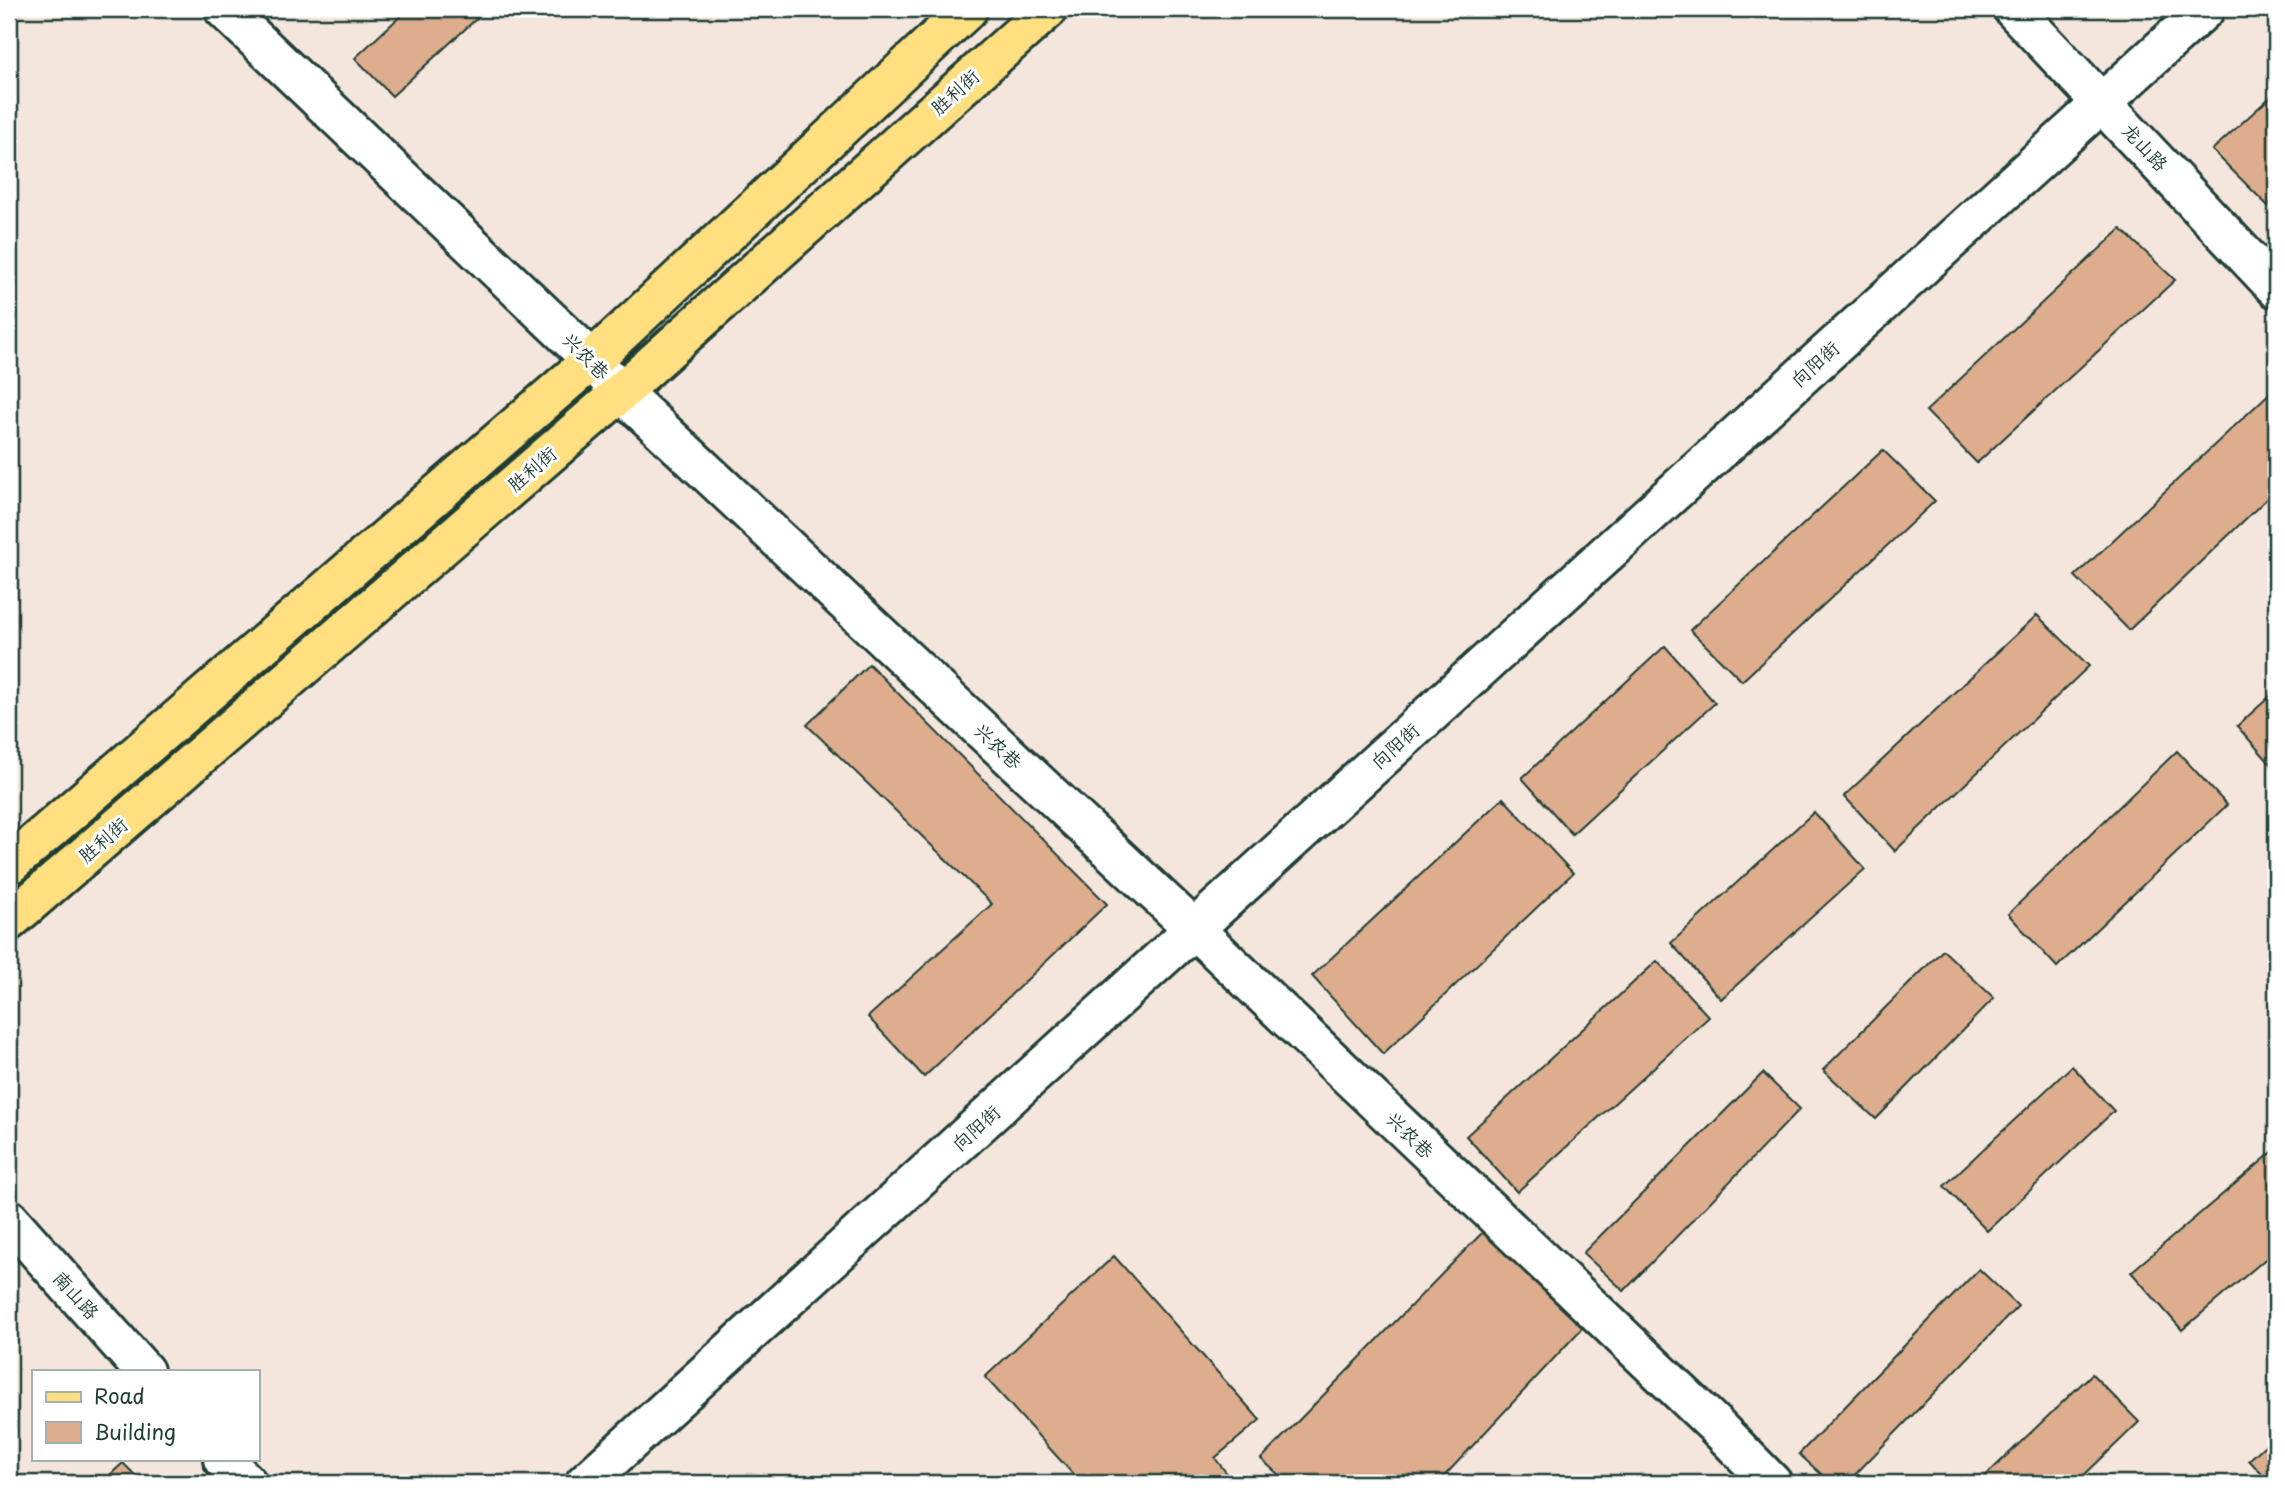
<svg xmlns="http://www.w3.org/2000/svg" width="2285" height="1492" font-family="'Playpen Sans','LXGW WenKai TC',sans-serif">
	<rect width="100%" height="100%" fill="#f5e6dd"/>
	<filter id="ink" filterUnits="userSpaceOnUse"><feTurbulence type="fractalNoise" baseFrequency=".0143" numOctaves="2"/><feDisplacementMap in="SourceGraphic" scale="14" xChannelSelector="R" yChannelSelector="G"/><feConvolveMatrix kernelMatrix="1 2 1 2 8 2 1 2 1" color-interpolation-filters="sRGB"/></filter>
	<g filter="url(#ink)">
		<path fill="#ddad8e" stroke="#1f3d34" stroke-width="2" d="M 408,9 L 487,9 L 392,96 L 355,58 Z
			M 2276,92 L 2276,198 L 2268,206 L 2212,150 Z
			M 2121,229 L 2175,280 L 1977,463 L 1926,411 Z
			M 2276,387 L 2276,490 L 2129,630 L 2075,576 Z
			M 1883,450 L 1935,501 L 1742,681 L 1690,630 Z
			M 2037,615 L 2089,666 L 1895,851 L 1844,796 Z
			M 1665,646 L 1715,703 L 1572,834 L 1522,778 Z
			M 869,664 L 1107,904 L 924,1077 L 868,1017 L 992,904 L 807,725 Z
			M 2276,691 L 2276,770 L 2237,726 Z
			M 2177,751 L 2227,805 L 2057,967 L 2008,914 Z
			M 1503,798 L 1573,873 L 1383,1054 L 1312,976 Z
			M 1814,812 L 1865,869 L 1721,999 L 1671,943 Z
			M 1943,950 L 1994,998 L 1876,1119 L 1823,1070 Z
			M 1657,961 L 1709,1017 L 1517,1192 L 1466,1136 Z
			M 2072,1066 L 2114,1111 L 1987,1231 L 1944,1186 Z
			M 1763,1073 L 1800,1109 L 1624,1291 L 1583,1253 Z
			M 2276,1149 L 2276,1250 L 2182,1330 L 2131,1272 Z
			M 1483,1232 L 1585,1325 L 1438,1483 L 1288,1483 L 1261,1459 Z
			M 1114,1256 L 1260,1420 L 1215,1458 L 1234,1483 L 1081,1483 L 985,1377 Z
			M 1979,1269 L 2018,1306 L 1847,1483 L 1831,1483 L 1799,1454 Z
			M 2092,1374 L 2139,1422 L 2076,1483 L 1978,1483 Z
			M 2276,1435 L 2276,1483 L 2270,1483 L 2249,1460 Z
			M 123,1463 L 143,1483 L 101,1483 Z"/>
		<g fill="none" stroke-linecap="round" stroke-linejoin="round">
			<g stroke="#1f3d34" stroke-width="44">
				<path id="street" d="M 2013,9 L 2276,288
					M 585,1483 L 2205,9"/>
			</g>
			<g stroke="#1f3d34" stroke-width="44">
				<path id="secondary" d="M 224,9 L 592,360 L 621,392 L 1194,929 L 1714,1424 L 1772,1483
					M 9,1219 L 144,1371
					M 223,1459 L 247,1483"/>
			</g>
			<g stroke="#1f3d34" stroke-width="44">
				<path id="primary" d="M 9,865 L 592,360 L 968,9
					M 9,921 L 621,392 L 1048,9"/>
			</g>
			<use href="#street" stroke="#fff" stroke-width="38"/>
			<use href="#secondary" stroke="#fff" stroke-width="38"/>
			<use href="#primary" stroke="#ffdf80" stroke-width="38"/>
		</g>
	</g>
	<g text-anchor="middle" stroke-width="6" stroke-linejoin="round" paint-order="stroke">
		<g font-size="19" fill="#1f3d34" stroke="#fff">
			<text transform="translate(955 92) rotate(-42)" y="7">胜利街</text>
			<text transform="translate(2145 147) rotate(47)" y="7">龙山路</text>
			<text transform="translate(586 356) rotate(45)" y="7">兴农巷</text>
			<text transform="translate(1815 364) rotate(-42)" y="7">向阳街</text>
			<text transform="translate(532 469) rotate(-41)" y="7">胜利街</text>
			<text transform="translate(998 746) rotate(43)" y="7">兴农巷</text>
			<text transform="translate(1395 746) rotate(-42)" y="7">向阳街</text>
			<text transform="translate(103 840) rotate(-41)" y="7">胜利街</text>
			<text transform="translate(976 1128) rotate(-42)" y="7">向阳街</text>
			<text transform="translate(1410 1135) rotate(44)" y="7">兴农巷</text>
			<text transform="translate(76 1295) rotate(48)" y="7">南山路</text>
		</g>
	</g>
	<rect width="2285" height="1492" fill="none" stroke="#fff" stroke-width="35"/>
	<rect x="18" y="18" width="2250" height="1457" fill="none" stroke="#1f3d34" stroke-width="2.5" filter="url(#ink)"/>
	<rect x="32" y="1370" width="228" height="91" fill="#ffffff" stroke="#a5b1ae" stroke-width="2"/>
	<rect x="46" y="1392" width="35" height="10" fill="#ffdf80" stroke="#a5b1ae" stroke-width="2"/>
	<text x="94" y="1404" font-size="21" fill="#1f3d34">Road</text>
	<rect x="46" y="1422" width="35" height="21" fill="#ddad8e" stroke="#a5b1ae" stroke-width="2"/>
	<text x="94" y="1440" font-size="21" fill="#1f3d34">Building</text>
</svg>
